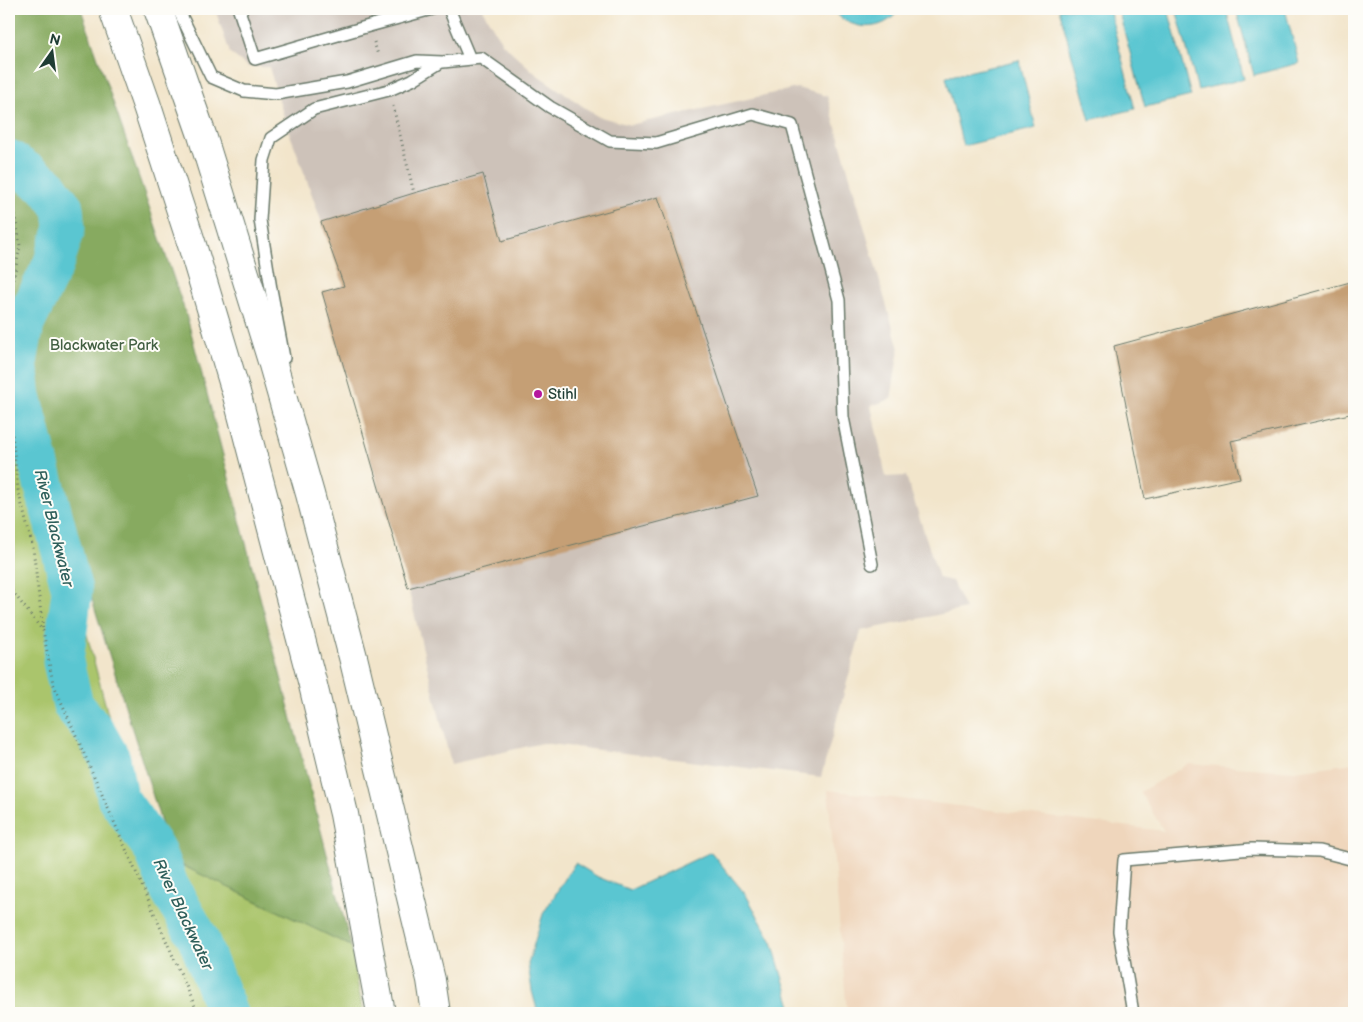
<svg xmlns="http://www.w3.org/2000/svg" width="1363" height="1022" font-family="'Balsamiq Sans',sans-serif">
	<rect width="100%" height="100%" fill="#fdfcf7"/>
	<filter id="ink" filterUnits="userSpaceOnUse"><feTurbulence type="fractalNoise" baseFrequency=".02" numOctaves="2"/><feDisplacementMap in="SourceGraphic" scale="10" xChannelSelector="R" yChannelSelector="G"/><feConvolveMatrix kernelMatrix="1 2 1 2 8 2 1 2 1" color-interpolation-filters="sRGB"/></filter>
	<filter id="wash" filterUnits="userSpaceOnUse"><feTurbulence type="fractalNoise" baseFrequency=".0096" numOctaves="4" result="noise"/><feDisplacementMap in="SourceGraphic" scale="20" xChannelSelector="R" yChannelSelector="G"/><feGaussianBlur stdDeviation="1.12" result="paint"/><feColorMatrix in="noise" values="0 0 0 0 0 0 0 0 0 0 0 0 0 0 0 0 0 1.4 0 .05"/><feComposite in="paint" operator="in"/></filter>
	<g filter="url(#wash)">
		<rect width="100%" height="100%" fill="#f2e5cb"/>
		<path fill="#efd6bc" d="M 1354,763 L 1354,1013 L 847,1013 L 828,790 L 1164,831 L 1140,792 L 1188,764 L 1295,771 Z"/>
		<path fill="#cdc2b9" d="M 215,9 L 482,9 L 503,44 L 536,74 L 597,116 L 630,125 L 797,88 L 827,96 L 899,349 L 891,399 L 871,406 L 886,477 L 906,476 L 939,578 L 952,581 L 965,609 L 861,631 L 821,777 L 542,743 L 451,764 L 408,588 L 322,292 L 344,285 L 296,150 L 287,127 L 269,67 L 248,67 L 230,53 Z"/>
		<path fill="#aac56c" stroke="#648150" d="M 9,342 L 13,344 L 21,385 L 143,847 L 173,861 L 351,946 L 363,1013 L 9,1013 Z"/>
		<path fill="#87aa60" stroke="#53744a" d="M 9,9 L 81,9 L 187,317 L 351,946 L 173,861 L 13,344 L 9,342 Z"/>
		<path fill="#5ac6d1" stroke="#3c8282" d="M 832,9 L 900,9 C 883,34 849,31 832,9 Z
			M 1059,9 L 1109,9 L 1135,109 L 1090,120 Z
			M 1118,9 L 1168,9 L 1191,96 L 1145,107 Z
			M 1176,9 L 1226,9 L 1244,79 L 1198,90 Z
			M 1236,9 L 1285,9 L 1299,63 L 1254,75 Z
			M 1019,60 L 1036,128 L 963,146 L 946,77 Z
			M 711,852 L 746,895 L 772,942 L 793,1013 L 538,1013 L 532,991 L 528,964 L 543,914 L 575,863 L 598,877 L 630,890 Z"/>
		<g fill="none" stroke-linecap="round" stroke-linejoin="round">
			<path stroke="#5ac6d1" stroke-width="41" d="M 9,160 L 47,186 L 63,208 L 65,228 L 53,265 L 24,324 L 17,362 L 21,397 L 72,590 L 63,662 L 73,705 L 95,732 L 110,759 L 117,797 L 154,849 L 169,887 L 198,938 L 227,1013"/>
		</g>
		<g id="blocks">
			<path fill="#c59f74" d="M 483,174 L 502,241 L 658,197 L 758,496 L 408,588 L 322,292 L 344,286 L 321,222 L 414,193 Z
				M 1354,281 L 1354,413 L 1231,441 L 1240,478 L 1145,499 L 1114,346 Z"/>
		</g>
	</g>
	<g filter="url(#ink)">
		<use href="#blocks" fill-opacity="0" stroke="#697869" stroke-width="1"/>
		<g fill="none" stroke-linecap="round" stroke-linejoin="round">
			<g stroke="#697869" stroke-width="14">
				<path id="lane" d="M 178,9 L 211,77 L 244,91 L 276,94 L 347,82 L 417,61 L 443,62 L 481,58 L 550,107 L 610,141 L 656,143 L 753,114 L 792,125 L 839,300 L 843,417 L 872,564
					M 242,9 L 239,10 L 255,59 L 369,26 L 432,9
					M 449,9 L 470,59
					M 284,358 L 271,289 L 260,220 L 264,160 L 271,138 L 314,109 L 389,90 L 412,80 L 441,62
					M 1133,1013 L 1119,931 L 1124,860 L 1252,849 L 1319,851 L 1354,860"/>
			</g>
			<g stroke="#697869" stroke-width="30">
				<path id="primary" d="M 113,9 L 147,106 L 192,245 L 236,392 L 312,681 L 344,814 L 381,1013
					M 158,9 L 202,135 L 272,361 L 310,494 L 353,657 L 395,831 L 431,980 L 436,1013"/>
			</g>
			<path stroke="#697869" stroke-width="3" stroke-dasharray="1 4" stroke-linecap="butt" d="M 374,42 L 378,55
				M 393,106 L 414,193
				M 9,196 L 13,201 L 20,246 L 9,301
				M 9,405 L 18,490 L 33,548 L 43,630
				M 9,587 L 43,631 L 53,683 L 198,1013"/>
			<use href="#lane" stroke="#fff" stroke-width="11"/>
			<use href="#primary" stroke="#fff" stroke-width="28"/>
		</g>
	</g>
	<circle fill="#b5179e" stroke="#fdfcf7" stroke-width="2" cx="538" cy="394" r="5"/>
	<g text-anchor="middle" stroke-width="4" stroke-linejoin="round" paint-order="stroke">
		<g font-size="15" fill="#425f42" stroke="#fdfcf7">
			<text x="104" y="350">Blackwater Park</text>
		</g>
		<g font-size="15" fill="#1f3d34" stroke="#fdfcf7" text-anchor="start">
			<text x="548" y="399">Stihl</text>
		</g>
		<g font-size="16" font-style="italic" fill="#2e5f5b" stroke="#fdfcf7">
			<text transform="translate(55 528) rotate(76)" y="6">River Blackwater</text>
			<text transform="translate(184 914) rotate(65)" y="6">River Blackwater</text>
		</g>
	</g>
	<rect width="1363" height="1022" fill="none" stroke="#fdfcf7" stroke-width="30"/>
	<g transform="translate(52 52) rotate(14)" stroke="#fdfcf7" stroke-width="4" paint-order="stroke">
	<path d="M0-4L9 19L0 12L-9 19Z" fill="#1f3d34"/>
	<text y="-8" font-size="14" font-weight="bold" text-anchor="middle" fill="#1f3d34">N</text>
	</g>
</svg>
